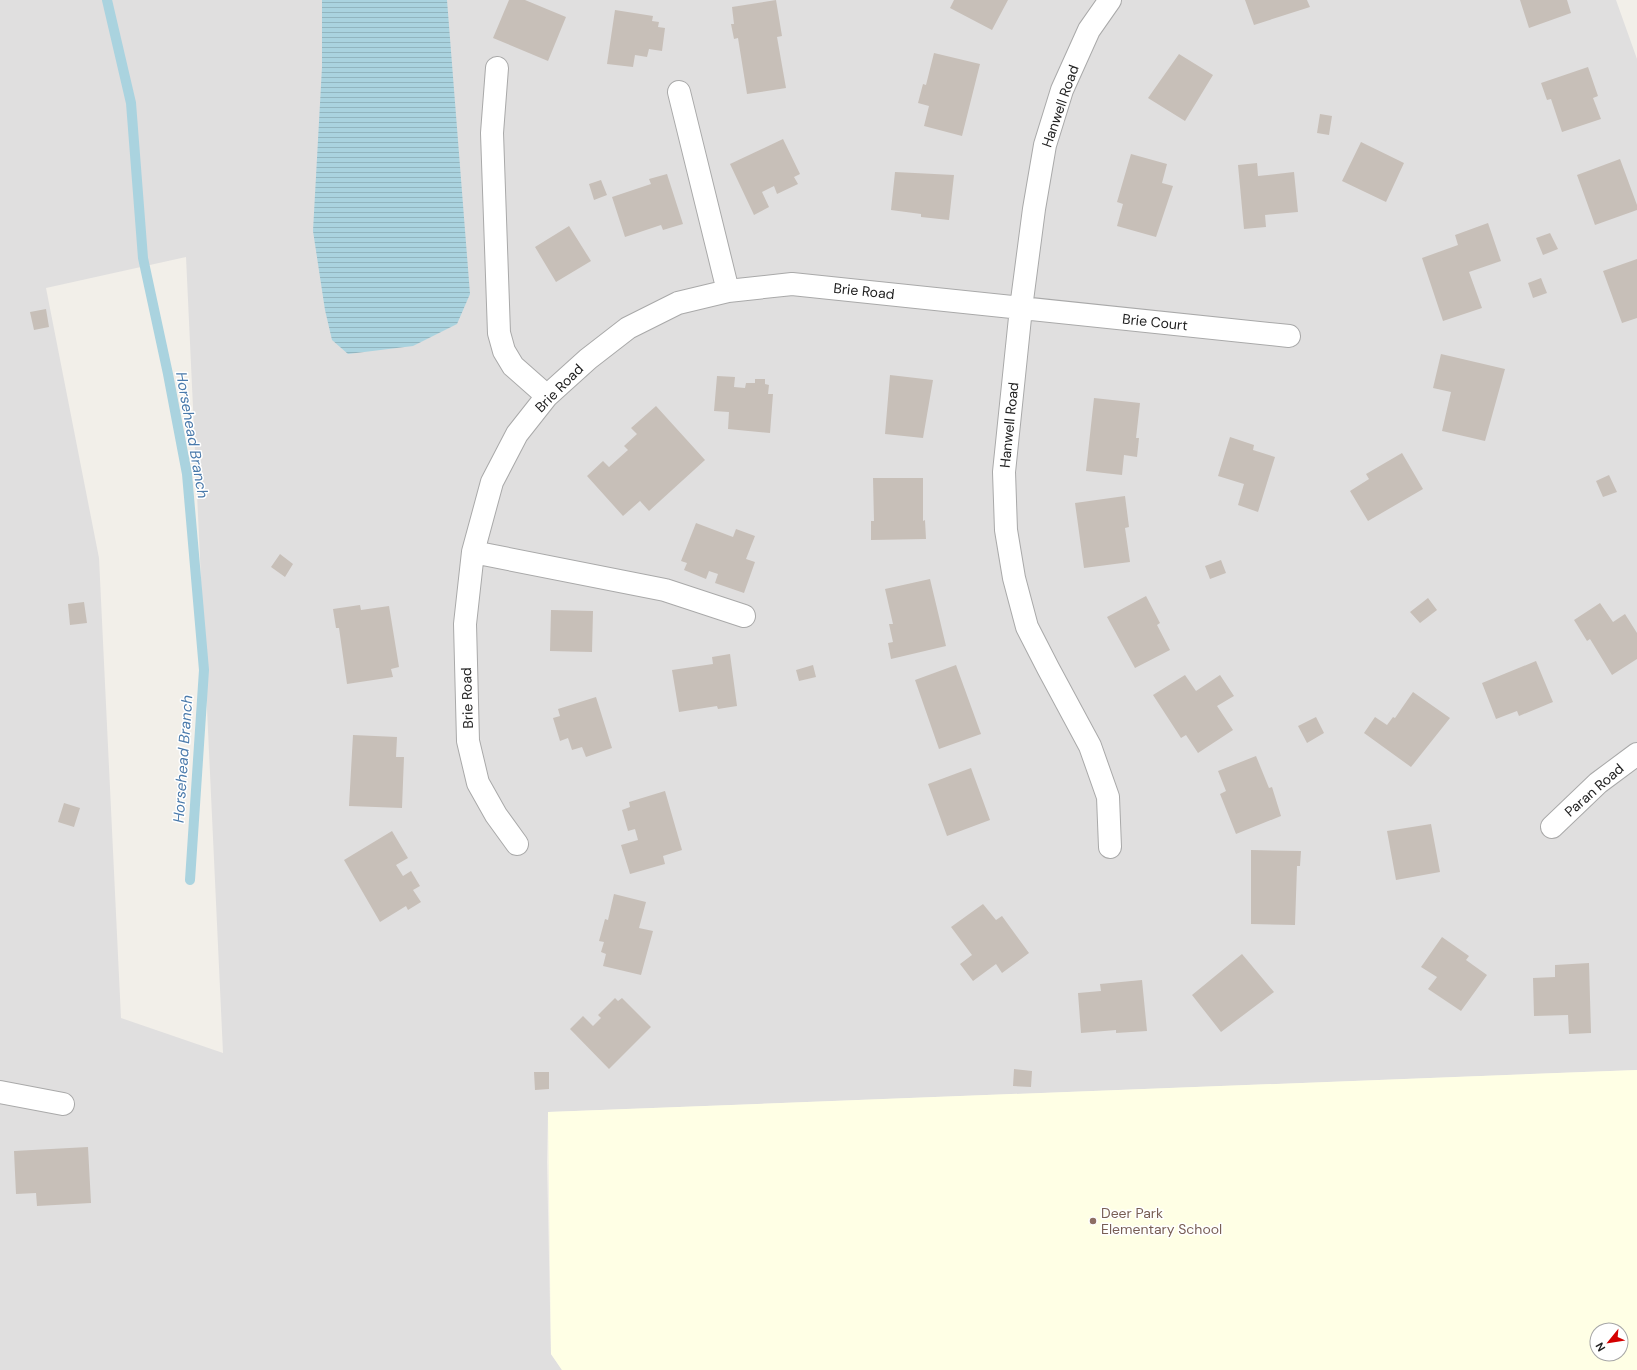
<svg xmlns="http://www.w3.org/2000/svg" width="1637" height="1370" font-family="'DM Sans',sans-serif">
	<defs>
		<pattern id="water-rules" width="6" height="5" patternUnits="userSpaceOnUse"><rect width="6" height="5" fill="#aad3df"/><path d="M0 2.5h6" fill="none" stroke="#92b5bf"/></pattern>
	</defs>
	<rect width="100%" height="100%" fill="#f2efe9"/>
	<path fill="#e0dfdf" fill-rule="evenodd" d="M 0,0 L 1616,0 L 1637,59 L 1637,1070 L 548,1112 L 547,1162 L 551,1354 L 562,1370 L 0,1370 ZM 186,257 L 223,1053 L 121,1018 L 99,558 L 46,288 Z"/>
	<path fill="#ffffe5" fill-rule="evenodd" d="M 1637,1070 L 1637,1370 L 562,1370 L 551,1354 L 548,1112 ZM 1597,1330 L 1621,1330 L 1621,1354 L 1597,1354 Z"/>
	<path fill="url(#water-rules)" d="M 322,0 L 447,0 L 470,294 L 457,324 L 413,346 L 348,354 L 332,340 L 325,310 L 313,231 L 322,67 Z"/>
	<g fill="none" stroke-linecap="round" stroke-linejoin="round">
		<path stroke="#aad3df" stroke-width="10" d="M 107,0 L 131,103 L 143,258 L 168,374 L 187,474 L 204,670 L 190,880"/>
	</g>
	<path fill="#c7bfb8" d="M 509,0 L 525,0 L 566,17 L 548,61 L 493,38 Z
		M 776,0 L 782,36 L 777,37 L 786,88 L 747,94 L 738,38 L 734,39 L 731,24 L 734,24 L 732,7 Z
		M 954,0 L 1008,0 L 992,30 L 950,8 Z
		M 1245,0 L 1307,0 L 1310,7 L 1254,25 Z
		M 1520,0 L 1567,0 L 1571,13 L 1529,28 Z
		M 615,10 L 653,16 L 652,21 L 659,22 L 658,27 L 665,28 L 662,51 L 649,49 L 647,57 L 635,55 L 633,67 L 607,64 Z
		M 934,53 L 980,64 L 962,136 L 924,126 L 929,106 L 918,103 L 923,84 L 926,85 Z
		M 1179,54 L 1213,75 L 1185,121 L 1148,98 Z
		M 1588,67 L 1598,96 L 1593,98 L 1601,119 L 1562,132 L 1551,99 L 1547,100 L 1541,83 Z
		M 1320,114 L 1332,116 L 1329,135 L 1317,133 Z
		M 783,139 L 800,174 L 794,177 L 798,184 L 777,194 L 774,186 L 762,192 L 769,207 L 754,215 L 730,164 Z
		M 1361,142 L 1404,163 L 1386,202 L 1342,181 Z
		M 1131,154 L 1167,164 L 1162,183 L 1173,186 L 1156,237 L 1117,226 L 1123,204 L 1117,202 Z
		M 1620,159 L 1637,205 L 1637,210 L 1595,225 L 1577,175 Z
		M 1257,163 L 1258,176 L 1294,172 L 1298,212 L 1265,215 L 1266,227 L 1244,229 L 1238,165 Z
		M 895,172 L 954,175 L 949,220 L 921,217 L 921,214 L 891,210 Z
		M 667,174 L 683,224 L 663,230 L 661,225 L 625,237 L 612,197 L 651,184 L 649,179 Z
		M 601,180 L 607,195 L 594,200 L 589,184 Z
		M 1488,223 L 1501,261 L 1469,272 L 1482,308 L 1443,321 L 1422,258 L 1458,245 L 1455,235 Z
		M 569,226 L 591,261 L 556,282 L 535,247 Z
		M 1550,233 L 1558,249 L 1543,255 L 1536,238 Z
		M 1637,259 L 1637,318 L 1622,323 L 1603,271 Z
		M 1541,278 L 1547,293 L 1533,298 L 1528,283 Z
		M 46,309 L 49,327 L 34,330 L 30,312 Z
		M 1441,354 L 1505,369 L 1485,441 L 1442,431 L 1451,392 L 1433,388 Z
		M 890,375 L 933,380 L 923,438 L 885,434 Z
		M 717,376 L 735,377 L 734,387 L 745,388 L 746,383 L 755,383 L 755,379 L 765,379 L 765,384 L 769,385 L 768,394 L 773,394 L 770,433 L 728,429 L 729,412 L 714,411 Z
		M 1094,398 L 1140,403 L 1136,438 L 1139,438 L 1137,457 L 1124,455 L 1122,475 L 1086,471 Z
		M 656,406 L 705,460 L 649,511 L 640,501 L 623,516 L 587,476 L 603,461 L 609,467 L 628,450 L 624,446 L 637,434 L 631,428 Z
		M 1230,437 L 1254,445 L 1253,450 L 1275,457 L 1258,512 L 1238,505 L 1244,484 L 1218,476 Z
		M 1402,453 L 1423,489 L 1368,521 L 1350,491 L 1369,479 L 1366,474 Z
		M 1609,475 L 1617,492 L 1603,497 L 1596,481 Z
		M 873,478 L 923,478 L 923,521 L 925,520 L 926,539 L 871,540 L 871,521 L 874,521 Z
		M 1125,496 L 1129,527 L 1125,528 L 1130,562 L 1084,568 L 1075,503 Z
		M 696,523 L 733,537 L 736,529 L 755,536 L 746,559 L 755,562 L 744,593 L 715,583 L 718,574 L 709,571 L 706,579 L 684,570 L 687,563 L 681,561 Z
		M 280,554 L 293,564 L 285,577 L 271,567 Z
		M 1221,560 L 1226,573 L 1210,579 L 1205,566 Z
		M 930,579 L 946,646 L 891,659 L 888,643 L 893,642 L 889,624 L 893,624 L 885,589 Z
		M 1146,596 L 1160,623 L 1157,625 L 1170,650 L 1135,668 L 1107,617 Z
		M 1428,598 L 1437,610 L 1420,623 L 1410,612 Z
		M 84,602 L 87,623 L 70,625 L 68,604 Z
		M 1600,603 L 1613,622 L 1625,614 L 1637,633 L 1637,659 L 1612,675 L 1590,639 L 1587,641 L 1574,620 Z
		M 360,605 L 361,610 L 389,606 L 399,667 L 391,669 L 393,677 L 347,684 L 339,628 L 336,628 L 333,609 Z
		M 551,610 L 593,611 L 592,652 L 550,651 Z
		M 730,654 L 737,706 L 718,709 L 717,706 L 679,712 L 672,670 L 713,664 L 712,657 Z
		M 1536,661 L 1553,702 L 1519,716 L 1517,711 L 1496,719 L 1482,683 Z
		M 813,665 L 816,677 L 799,681 L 796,670 Z
		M 956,665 L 981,734 L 939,749 L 915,680 Z
		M 1185,675 L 1196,691 L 1220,675 L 1234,696 L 1217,706 L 1233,730 L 1198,753 L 1186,735 L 1181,738 L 1153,695 Z
		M 1413,692 L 1450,718 L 1411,767 L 1364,733 L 1375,717 L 1387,725 L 1393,717 L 1395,718 Z
		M 596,697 L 612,748 L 586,757 L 582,747 L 572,750 L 568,738 L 560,741 L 553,718 L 560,716 L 558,709 Z
		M 1316,717 L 1324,733 L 1307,743 L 1298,726 Z
		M 353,735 L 397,737 L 396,757 L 404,757 L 402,808 L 349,806 Z
		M 1256,756 L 1269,788 L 1272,787 L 1281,816 L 1236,834 L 1220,794 L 1226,791 L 1218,771 Z
		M 971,768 L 990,820 L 947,836 L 928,784 Z
		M 665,791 L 682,850 L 663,856 L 665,864 L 630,874 L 621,845 L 638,840 L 635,829 L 628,831 L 622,810 L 630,807 L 629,802 Z
		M 64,803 L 80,808 L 74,827 L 58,822 Z
		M 1431,824 L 1440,872 L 1396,880 L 1387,831 Z
		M 392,831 L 408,858 L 396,865 L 403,876 L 411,871 L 420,886 L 413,890 L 421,902 L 408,910 L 406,906 L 380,922 L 344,860 Z
		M 1251,850 L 1301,851 L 1300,866 L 1297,866 L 1295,925 L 1251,924 Z
		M 614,894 L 646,902 L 639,928 L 653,931 L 641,975 L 603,966 L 606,954 L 601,952 L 604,942 L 599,941 L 605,919 L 608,920 Z
		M 983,904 L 996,920 L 1002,916 L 1029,953 L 1002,973 L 996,964 L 973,981 L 960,964 L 972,955 L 951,927 Z
		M 1442,937 L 1469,956 L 1466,960 L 1487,975 L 1461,1011 L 1428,989 L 1437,977 L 1421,967 Z
		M 1242,954 L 1274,992 L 1221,1032 L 1192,995 Z
		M 1589,963 L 1591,1033 L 1569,1034 L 1568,1015 L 1534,1016 L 1533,978 L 1555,977 L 1555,965 Z
		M 1142,980 L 1147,1031 L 1116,1033 L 1116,1030 L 1081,1033 L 1078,993 L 1101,991 L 1100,984 Z
		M 615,998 L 618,1001 L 622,998 L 651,1027 L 609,1069 L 570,1029 L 583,1016 L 593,1026 L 601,1018 L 598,1015 Z
		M 1014,1069 L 1032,1071 L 1031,1087 L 1013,1086 Z
		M 534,1072 L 549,1072 L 549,1089 L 535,1090 Z
		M 88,1147 L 91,1203 L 37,1206 L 36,1193 L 16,1194 L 14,1151 Z"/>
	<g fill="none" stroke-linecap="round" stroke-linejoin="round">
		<g stroke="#a9a9a9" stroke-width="24">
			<path id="minor" d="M 1110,0 L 1089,30 L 1062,90 L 1045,145 L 1034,209 L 1021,308 L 1004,472 L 1006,530 L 1014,578 L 1027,627 L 1048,668 L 1090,746 L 1108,797 L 1110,847
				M 497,68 L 492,133 L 499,333 L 504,351 L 513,366 L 547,396
				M 679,92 L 728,291
				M 473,552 L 665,590 L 744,616
				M 1552,827 L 1598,783 L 1637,754
				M 517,844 L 496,815 L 478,783 L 468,741 L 465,624 L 473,552 L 492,482 L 517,434 L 547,396 L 588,359 L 628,328 L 678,303 L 728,291 L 792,284 L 1289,336
				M 0,1092 L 63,1104"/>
		</g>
		<use href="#minor" stroke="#fff" stroke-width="22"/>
	</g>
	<circle fill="#8d6e63" stroke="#fff" stroke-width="1.5" cx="1093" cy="1221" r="4"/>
	<g text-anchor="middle" stroke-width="3" stroke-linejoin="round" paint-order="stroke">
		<g font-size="14" fill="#222" stroke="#fff">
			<text transform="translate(1060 106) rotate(-71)" y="5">Hanwell Road</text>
			<text transform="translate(864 291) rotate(6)" y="5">Brie Road</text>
			<text transform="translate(1155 322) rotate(6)" y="5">Brie Court</text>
			<text transform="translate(559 388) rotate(-45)" y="5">Brie Road</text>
			<text transform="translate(1009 425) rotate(-84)" y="5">Hanwell Road</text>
			<text transform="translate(467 698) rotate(-92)" y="5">Brie Road</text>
			<text transform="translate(1594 790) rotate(-41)" y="5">Paran Road</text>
		</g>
		<g font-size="14" fill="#785e54" stroke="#fff" text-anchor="start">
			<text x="1101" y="1218">Deer Park<tspan x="1101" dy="16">Elementary School</tspan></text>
		</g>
		<g font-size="15" font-style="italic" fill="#4a7aab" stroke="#fff">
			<text transform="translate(192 435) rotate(80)" y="5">Horsehead Branch</text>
			<text transform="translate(183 759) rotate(-86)" y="5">Horsehead Branch</text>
		</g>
	</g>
	<g transform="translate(1609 1342) rotate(240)"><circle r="19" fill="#ffffff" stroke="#a7a7a7"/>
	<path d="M0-3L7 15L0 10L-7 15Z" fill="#d40000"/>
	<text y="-6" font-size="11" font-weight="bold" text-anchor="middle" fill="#222222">N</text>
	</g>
</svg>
